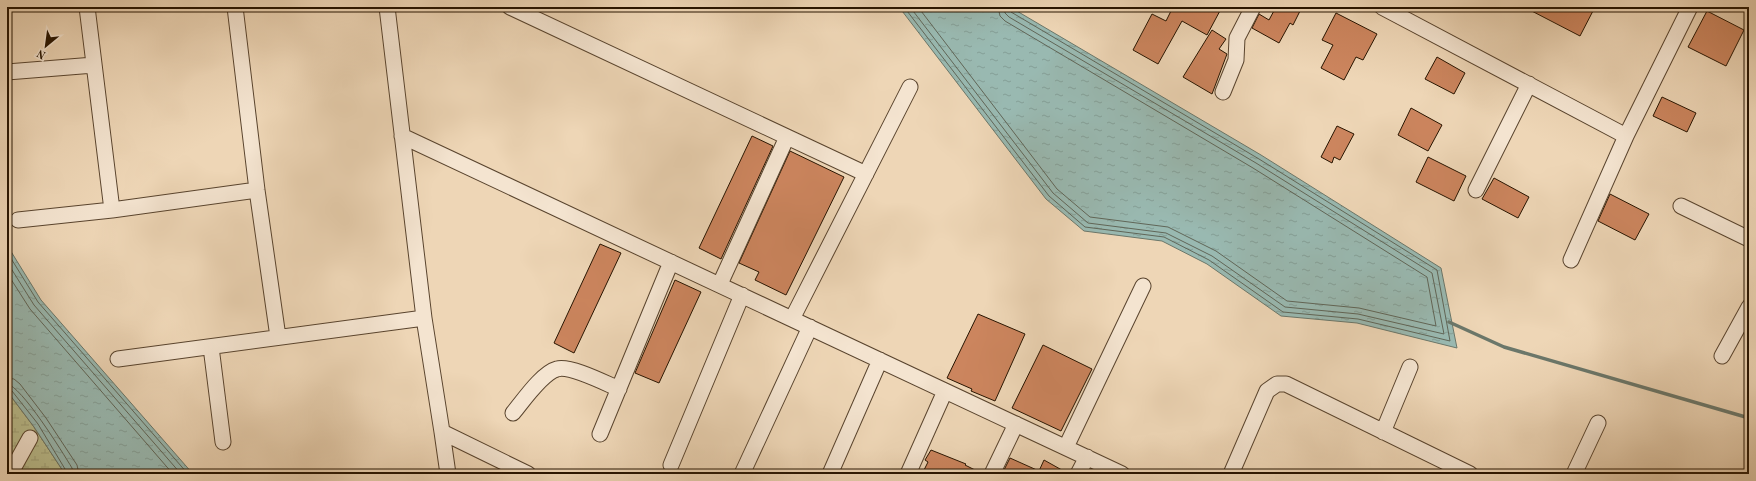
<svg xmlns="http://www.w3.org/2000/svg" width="1756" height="481" font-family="'Old Standard TT',serif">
	<defs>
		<pattern id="wetland-marsh" width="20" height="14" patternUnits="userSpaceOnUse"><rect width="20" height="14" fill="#babd8d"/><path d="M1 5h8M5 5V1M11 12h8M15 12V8" fill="none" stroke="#a0a278"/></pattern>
		<pattern id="water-ripples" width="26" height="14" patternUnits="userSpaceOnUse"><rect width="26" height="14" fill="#99b9b1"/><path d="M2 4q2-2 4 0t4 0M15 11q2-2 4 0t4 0" fill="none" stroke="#849e96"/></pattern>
	</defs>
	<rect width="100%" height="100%" fill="#eed6b6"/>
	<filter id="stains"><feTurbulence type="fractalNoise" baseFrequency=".005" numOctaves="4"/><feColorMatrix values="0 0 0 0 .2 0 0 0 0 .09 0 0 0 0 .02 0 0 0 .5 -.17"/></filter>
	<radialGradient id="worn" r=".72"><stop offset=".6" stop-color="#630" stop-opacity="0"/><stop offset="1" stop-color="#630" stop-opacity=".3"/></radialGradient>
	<path fill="url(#wetland-marsh)" stroke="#706846" d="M 7,391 L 34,427 L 65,474 L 7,474 Z"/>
	<path fill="url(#water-ripples)" stroke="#6b776a" d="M 899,7 L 1010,7 L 1261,155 L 1441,268 L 1457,348 L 1357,323 L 1281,316 L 1207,264 L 1162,241 L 1084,231 L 1046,199 Z
		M 7,245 L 41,300 L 193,474 L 65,474 L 34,427 L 7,391 Z"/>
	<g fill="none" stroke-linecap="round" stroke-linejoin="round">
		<path stroke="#606658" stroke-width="1" d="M 904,7 L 1049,196 L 1085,227 L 1164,237 L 1209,260 L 1283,312 L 1358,319 L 1450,341 L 1437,270 L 1259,159 L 1011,12 L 1009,7
			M 910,7 L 1053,193 L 1088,223 L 1166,233 L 1212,256 L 1285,307 L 1358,314 L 1444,334 L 1432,273 L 1256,163 L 1009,17 L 1005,13 L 1004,7
			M 918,7 L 1057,189 L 1090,217 L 1168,227 L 1216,251 L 1287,301 L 1359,308 L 1436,326 L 1427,277 L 1253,168 L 1005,21 L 1000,16 L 998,7
			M 7,252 L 38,302 L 188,474
			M 7,262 L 34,305 L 181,474
			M 7,273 L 30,309 L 173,474
			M 7,378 L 14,379 L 20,384 L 46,418 L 77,465 L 79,474
			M 7,384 C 21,385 63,453 72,468 L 73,474
			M 7,389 L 12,391 L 38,424 L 68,474"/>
		<path stroke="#6b776a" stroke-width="3.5" d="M 1449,322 L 1504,347 L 1749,418"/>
	</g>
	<path fill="#cc855e" stroke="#271400" d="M 1173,7 L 1222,7 L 1207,35 L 1182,21 L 1158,64 L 1133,50 L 1152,14 L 1166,21 Z
		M 1276,7 L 1302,7 L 1293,25 L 1290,23 L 1279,43 L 1252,28 L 1259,14 L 1269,20 Z
		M 1524,7 L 1595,7 L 1580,36 Z
		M 1707,11 L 1744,30 L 1726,66 L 1688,47 Z
		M 1336,13 L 1377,34 L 1363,60 L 1356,57 L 1344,80 L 1321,68 L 1333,45 L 1322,40 Z
		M 1212,30 L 1226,39 L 1219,49 L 1227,54 L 1212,94 L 1183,77 Z
		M 1437,57 L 1465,73 L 1454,94 L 1425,79 Z
		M 1662,97 L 1696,113 L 1687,132 L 1653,116 Z
		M 1411,108 L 1442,125 L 1428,151 L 1398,135 Z
		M 1337,126 L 1354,134 L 1340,160 L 1334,157 L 1332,163 L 1321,157 Z
		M 752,136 L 773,146 L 721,259 L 699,248 Z
		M 790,151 L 844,177 L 786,295 L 755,280 L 759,272 L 739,263 Z
		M 1428,157 L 1466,176 L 1454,201 L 1416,182 Z
		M 1494,178 L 1529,197 L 1518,218 L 1482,199 Z
		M 1610,194 L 1649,214 L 1635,240 L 1598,221 Z
		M 600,244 L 621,253 L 574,353 L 554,343 Z
		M 675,280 L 701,292 L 659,383 L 635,373 Z
		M 978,314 L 1025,334 L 995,401 L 971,391 L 972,389 L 947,378 Z
		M 1043,345 L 1092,369 L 1061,431 L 1012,408 Z
		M 931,450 L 966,464 L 965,465 L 983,474 L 954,474 L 946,470 L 944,474 L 922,474 L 928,462 L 925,460 Z
		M 1010,458 L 1039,471 L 1044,460 L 1069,474 L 1002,474 Z"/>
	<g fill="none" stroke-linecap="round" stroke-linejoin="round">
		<g stroke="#59442e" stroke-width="17">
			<path id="minor" d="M 87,7 L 112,210 L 257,190
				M 235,7 L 257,190 L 278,337
				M 387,7 L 424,318 L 442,432 L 528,474
				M 510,7 L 866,174
				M 1382,7 L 1626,136
				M 7,72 L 94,65
				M 1223,92 L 1236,60 L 1237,38 L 1253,7
				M 402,136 L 1122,474
				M 1476,190 L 1529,84
				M 1681,206 L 1749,239
				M 18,220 L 112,210
				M 1571,260 L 1626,136 L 1690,7
				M 720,284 L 787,137
				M 792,319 L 910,87
				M 211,347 L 223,442
				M 1722,356 L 1749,307
				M 118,359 L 424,318
				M 513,413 C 523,401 542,373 557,369 C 570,365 605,383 619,389
				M 442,432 L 448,474
				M 1383,432 L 1410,367
				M 600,434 L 671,262
				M 1066,447 L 1143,286
				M 671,465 L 742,295
				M 10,474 L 30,438
				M 742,474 L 810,327
				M 830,474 L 880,360
				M 908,474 L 945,391
				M 992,474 L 1016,424
				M 1078,474 L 1087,457
				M 1231,474 L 1267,391 L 1277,384 L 1286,384 L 1470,474
				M 1574,474 L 1598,423"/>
		</g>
		<use href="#minor" stroke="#f4e4d0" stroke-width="15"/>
	</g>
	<rect width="1756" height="481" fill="none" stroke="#eed6b6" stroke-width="24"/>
	<rect x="8" y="8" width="1740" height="465" fill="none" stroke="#271400" stroke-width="2"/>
	<rect x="12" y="12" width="1732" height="457" fill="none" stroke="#271400"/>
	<g transform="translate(46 46) rotate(209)" stroke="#f4e4d0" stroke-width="3" paint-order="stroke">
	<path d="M0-3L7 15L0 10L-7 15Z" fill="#271400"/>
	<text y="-6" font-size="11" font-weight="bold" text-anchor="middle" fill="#271400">N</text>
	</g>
	<rect width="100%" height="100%" filter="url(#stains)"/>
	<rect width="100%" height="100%" fill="url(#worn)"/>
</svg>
